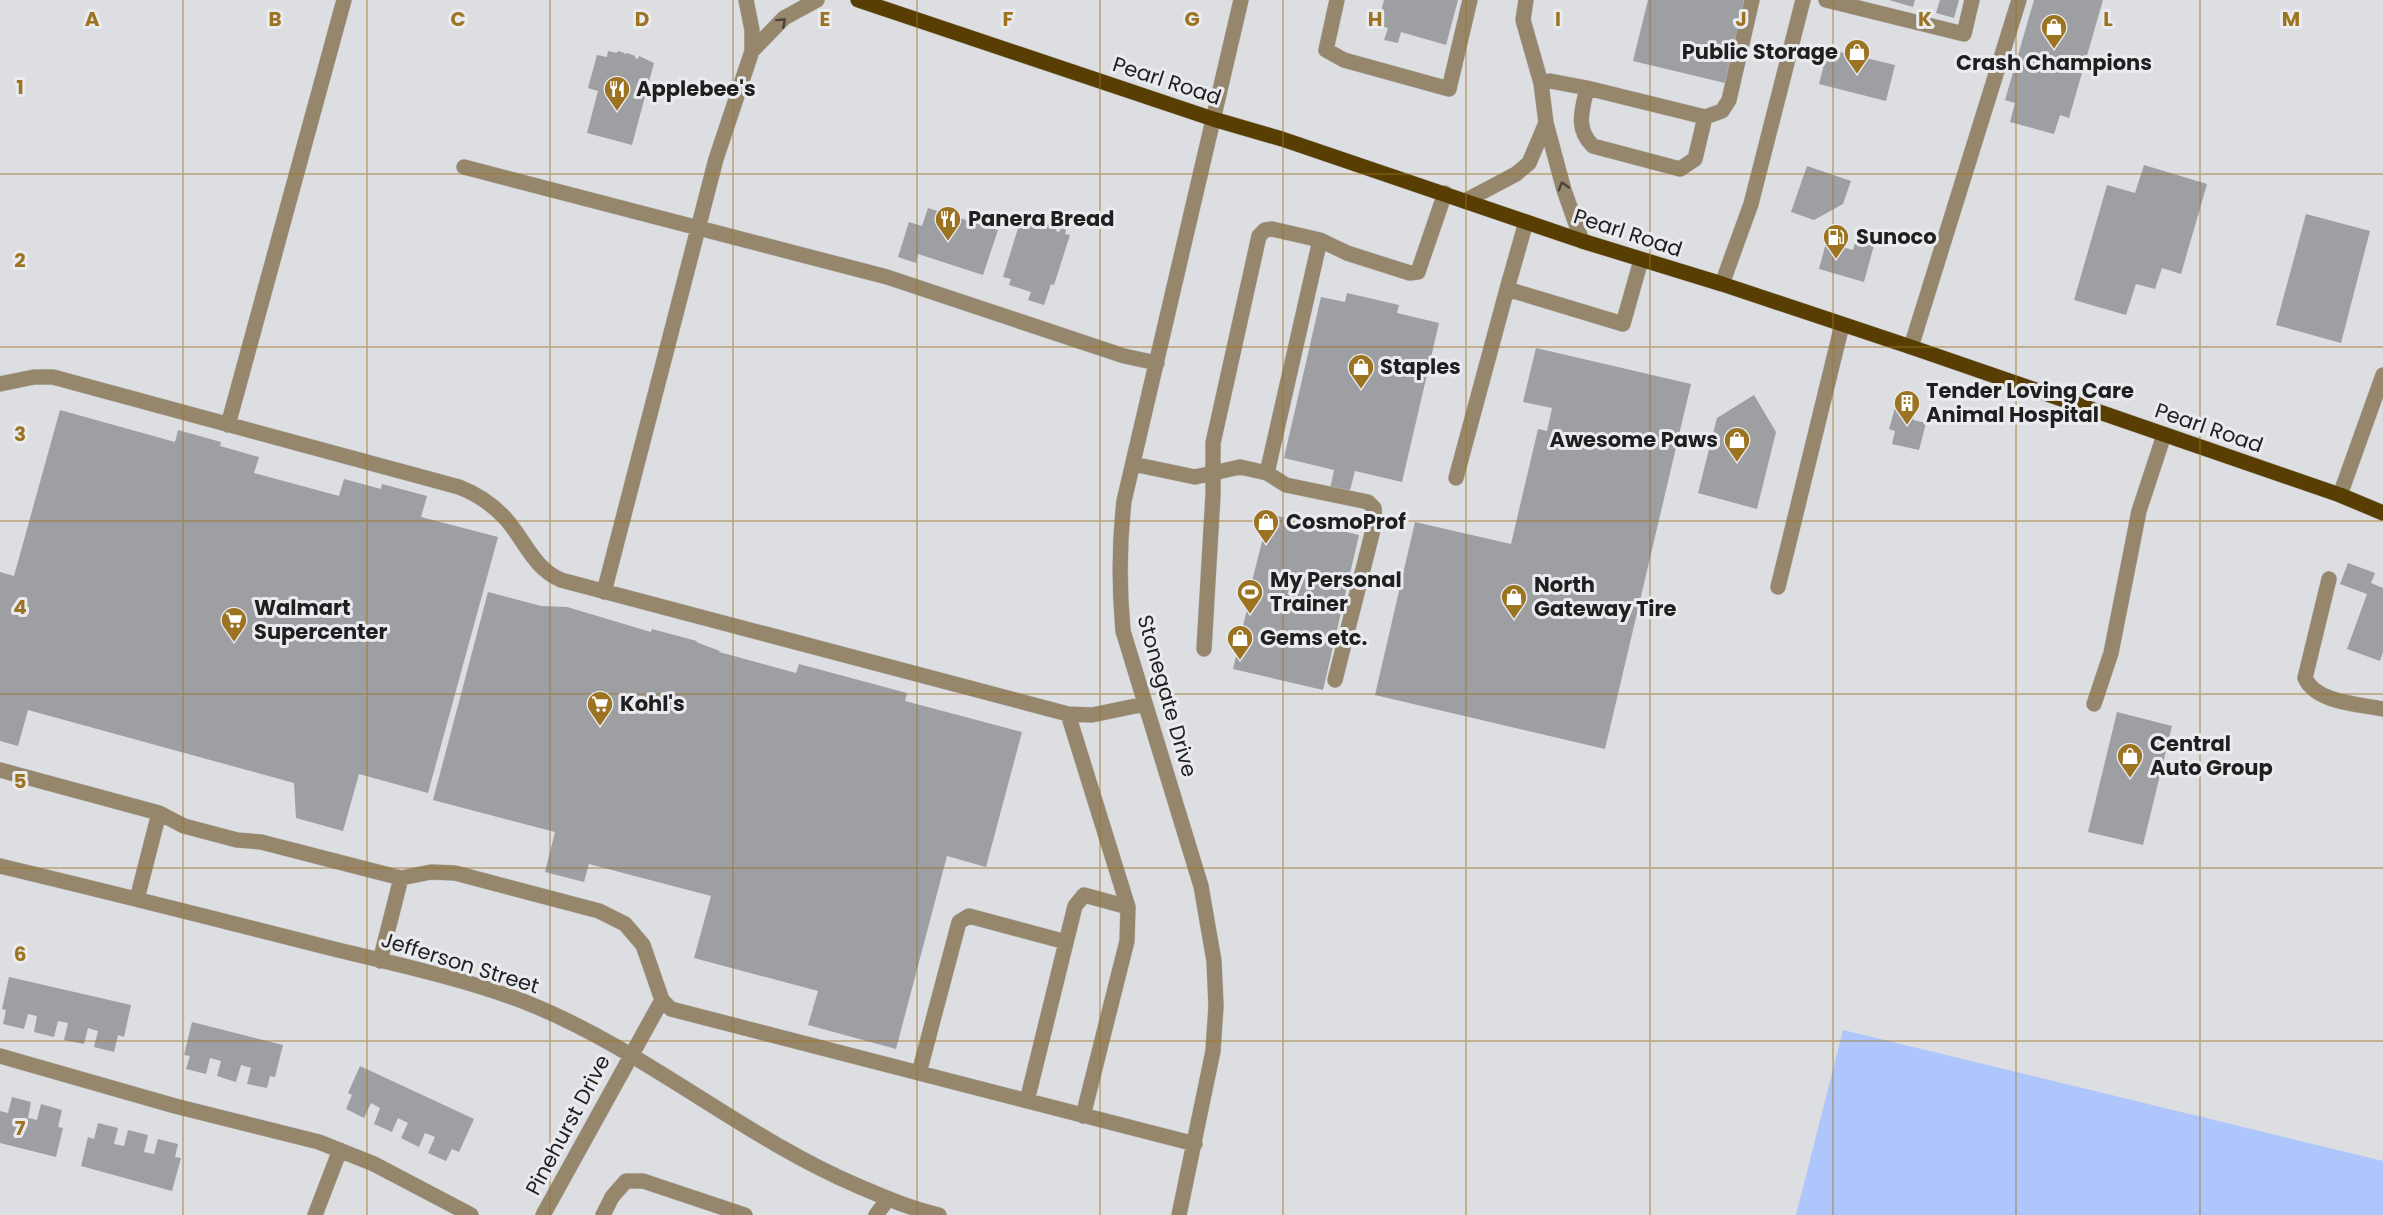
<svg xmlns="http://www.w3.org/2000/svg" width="2383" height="1215" font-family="Poppins,sans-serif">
	<rect width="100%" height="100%" fill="#dcdee1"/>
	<path fill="#aec6fc" d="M 1843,1030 L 2383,1161 L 2383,1215 L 1796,1215 Z"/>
	<path fill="#9d9fa2" d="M 1384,0 L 1458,0 L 1446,45 L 1401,32 L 1398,43 L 1384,40 L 1388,28 L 1380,26 L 1378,23 Z
		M 1648,0 L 1745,0 L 1725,83 L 1633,61 Z
		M 1889,0 L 1915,0 L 1913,7 Z
		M 1940,0 L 1959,0 L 1954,18 L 1936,13 Z
		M 2034,0 L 2103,0 L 2069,118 L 2060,115 L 2054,134 L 2010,122 L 2015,103 L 2005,100 Z
		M 1828,49 L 1895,65 L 1886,101 L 1819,84 Z
		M 608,51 L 617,53 L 618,51 L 625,53 L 624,55 L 627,53 L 635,56 L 635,58 L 638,59 L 639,56 L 654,63 L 632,145 L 587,133 L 598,91 L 588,88 L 597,55 L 607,57 Z
		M 2144,165 L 2207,184 L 2181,274 L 2162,268 L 2155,289 L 2136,284 L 2126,315 L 2074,300 L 2107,185 L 2135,193 Z
		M 1807,166 L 1851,181 L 1843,204 L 1814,220 L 1791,212 Z
		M 928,208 L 998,230 L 983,275 L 918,254 L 916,263 L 898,257 L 909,222 L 922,226 Z
		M 2306,214 L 2370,231 L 2341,343 L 2276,325 Z
		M 1034,220 L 1040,222 L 1039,225 L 1043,226 L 1044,223 L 1057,227 L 1056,231 L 1059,232 L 1061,228 L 1066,230 L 1065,234 L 1070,235 L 1054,285 L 1051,284 L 1044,305 L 1028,300 L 1031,292 L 1009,285 L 1011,279 L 1003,277 L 1019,225 L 1026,227 L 1028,221 L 1033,223 Z
		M 1859,229 L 1877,234 L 1864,282 L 1819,269 L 1826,243 L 1853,250 Z
		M 1347,293 L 1399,305 L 1397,313 L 1439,323 L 1402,482 L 1355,471 L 1349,494 L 1330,489 L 1334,470 L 1284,458 L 1321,297 L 1345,302 Z
		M 1536,348 L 1691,384 L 1605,749 L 1375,695 L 1415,522 L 1511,544 L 1538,429 L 1547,431 L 1552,408 L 1523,402 Z
		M 1754,395 L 1776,432 L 1757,509 L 1698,493 L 1717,418 Z
		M 1895,408 L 1915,413 L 1913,420 L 1926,423 L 1919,450 L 1892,444 L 1895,431 L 1889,429 Z
		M 60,410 L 175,442 L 178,430 L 221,442 L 220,446 L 259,457 L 254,473 L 339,496 L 344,479 L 381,489 L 382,484 L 427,496 L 421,517 L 498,537 L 428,793 L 359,774 L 343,831 L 296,818 L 294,783 L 28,710 L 18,746 L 0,741 L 0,572 L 14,576 Z
		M 1269,514 L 1359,535 L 1323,690 L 1233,669 L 1247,609 L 1245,609 Z
		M 2348,563 L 2375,573 L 2371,583 L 2383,588 L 2383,652 L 2380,661 L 2347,649 L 2367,594 L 2340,584 Z
		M 488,592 L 541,606 L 567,607 L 651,632 L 652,629 L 697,641 L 696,642 L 720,651 L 719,652 L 796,673 L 799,664 L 907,693 L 905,701 L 1022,732 L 986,867 L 947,856 L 896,1049 L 808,1025 L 818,991 L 694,958 L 711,896 L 589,864 L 584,882 L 545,872 L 555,832 L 433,800 Z
		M 2117,712 L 2172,726 L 2143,845 L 2088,832 Z
		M 9,977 L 131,1005 L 124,1037 L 118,1035 L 114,1052 L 94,1047 L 98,1031 L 88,1028 L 84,1044 L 64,1040 L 68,1023 L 58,1021 L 54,1037 L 34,1032 L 37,1016 L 28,1014 L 24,1029 L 3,1024 L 6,1010 L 2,1009 Z
		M 192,1022 L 283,1045 L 275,1077 L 270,1076 L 267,1088 L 247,1084 L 251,1068 L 241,1065 L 236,1082 L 217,1076 L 221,1061 L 210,1058 L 206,1074 L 186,1069 L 190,1056 L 184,1055 Z
		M 360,1066 L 474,1119 L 459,1152 L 452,1149 L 446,1161 L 428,1153 L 435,1137 L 425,1133 L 419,1147 L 401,1138 L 408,1123 L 398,1118 L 392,1132 L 374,1124 L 380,1108 L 371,1103 L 364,1118 L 346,1109 L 352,1095 L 348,1093 Z
		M 12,1097 L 31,1102 L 28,1118 L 37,1120 L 41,1104 L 62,1110 L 58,1127 L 63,1128 L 56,1157 L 0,1143 L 0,1111 L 8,1113 Z
		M 98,1123 L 118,1128 L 114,1144 L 124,1146 L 128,1130 L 148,1135 L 144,1152 L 154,1154 L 158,1139 L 178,1144 L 175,1157 L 181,1158 L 172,1191 L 81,1166 L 88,1137 L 94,1139 Z"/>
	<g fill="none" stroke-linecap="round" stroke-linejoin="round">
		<g stroke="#babcbe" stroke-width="16">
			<path id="minor" d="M 1337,0 L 1326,50 L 1344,60 L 1449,89 L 1470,0
				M 1526,0 L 1523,20 L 1541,83 L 1546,123 L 1564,190 L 1582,241
				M 1826,0 L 1964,34 L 1972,0
				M 752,51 L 784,18 L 817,0
				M 1541,83 L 1550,81 L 1587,88 L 1705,117 L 1722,111 L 1729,100 L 1752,0
				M 1587,88 C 1582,110 1575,129 1593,146 L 1680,169 L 1695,159 L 1705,117
				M 464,167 L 887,277 L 1124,356 L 1157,363
				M 1465,201 L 1516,174 L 1529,163 L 1546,123
				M 1526,222 L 1507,289 L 1623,324 L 1641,260
				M 1722,284 L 1751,204 L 1803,0
				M 1911,347 L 2019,0
				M 0,384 L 34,377 L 53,377 L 459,487 C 477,494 492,504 505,518 C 525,540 533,568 561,580 L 1068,714 L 1092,715 L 1145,704
				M 228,425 L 344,0
				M 1133,464 L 1195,477 L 1240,467 L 1267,473 L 1286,485 L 1368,502 L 1374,508 L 1375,522 L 1335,680
				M 1267,473 L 1320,240
				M 1456,478 L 1507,289
				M 2340,495 L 2383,375
				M 2329,579 L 2305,678 C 2316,703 2359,704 2383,709
				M 1778,587 L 1842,325
				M 604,592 L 716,159 L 752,51 L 752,30 L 746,0
				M 1204,649 L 1213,495 L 1213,443 L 1259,236 L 1265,230 L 1272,229 L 1320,240 L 1347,253 L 1410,273 L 1418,272 L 1445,193
				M 2094,704 L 2111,653 L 2139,511 L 2164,435
				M 1068,714 L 1128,907 L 1127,941 L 1083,1116
				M 0,770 L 159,813 L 184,826 L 237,840 L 261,842 L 401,878 L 431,872 L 455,873 L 599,911 L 625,924 L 643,945 L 662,1000 L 671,1009 L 1195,1144
				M 0,866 C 110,892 220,920 330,948 C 395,964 462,978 525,1002 C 644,1049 741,1136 858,1186 C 884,1197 911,1209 939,1215
				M 137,899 L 159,813
				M 380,961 L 401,878
				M 0,1056 L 175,1106 L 319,1142 L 374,1164 L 471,1215
				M 919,1073 L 959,922 L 969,916 L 1066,942
				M 1027,1101 L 1075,906 L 1084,895 L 1128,907
				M 315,1215 L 340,1150
				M 543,1215 L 662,1000
				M 603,1215 L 612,1197 L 626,1181 L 643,1181 L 745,1215
				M 876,1215 L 888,1199
				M 1179,1215 L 1213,1051 L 1216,1006 L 1214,961 L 1201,886 L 1123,631 C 1119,587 1119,545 1124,501 L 1241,0"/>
		</g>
		<g stroke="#babcbe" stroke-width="16">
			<path id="major" d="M 858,0 L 1213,119 L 1282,139 L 1582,241 L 1722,284 L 1911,347 L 2340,495 L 2383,513"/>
		</g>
		<use href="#minor" stroke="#95866c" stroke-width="15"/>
		<use href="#major" stroke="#583e02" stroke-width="15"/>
	</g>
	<defs><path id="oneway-chevron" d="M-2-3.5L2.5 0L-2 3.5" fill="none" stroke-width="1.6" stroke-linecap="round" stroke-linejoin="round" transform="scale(1.5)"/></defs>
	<g stroke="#48433b">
		<use href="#oneway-chevron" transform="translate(782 22) rotate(-42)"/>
		<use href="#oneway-chevron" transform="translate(1563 186) rotate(-106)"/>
	</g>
	<path fill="none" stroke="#9c7321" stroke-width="1.5" stroke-opacity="0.55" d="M 183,0 L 183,1215M 367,0 L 367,1215M 550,0 L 550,1215M 733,0 L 733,1215M 917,0 L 917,1215M 1100,0 L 1100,1215M 1283,0 L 1283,1215M 1466,0 L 1466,1215M 1650,0 L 1650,1215M 1833,0 L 1833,1215M 2016,0 L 2016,1215M 2200,0 L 2200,1215M 0,174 L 2383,174M 0,347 L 2383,347M 0,521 L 2383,521M 0,694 L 2383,694M 0,868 L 2383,868M 0,1041 L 2383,1041"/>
	<defs>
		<g id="shop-pin" transform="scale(1.35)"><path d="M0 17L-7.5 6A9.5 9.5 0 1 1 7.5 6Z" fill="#9c7321" stroke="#eaebef"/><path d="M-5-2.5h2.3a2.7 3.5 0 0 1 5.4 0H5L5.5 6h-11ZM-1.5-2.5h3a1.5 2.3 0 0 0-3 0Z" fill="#fff"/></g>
		<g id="restaurant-pin" transform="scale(1.35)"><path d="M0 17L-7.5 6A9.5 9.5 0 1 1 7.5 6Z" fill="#9c7321" stroke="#eaebef"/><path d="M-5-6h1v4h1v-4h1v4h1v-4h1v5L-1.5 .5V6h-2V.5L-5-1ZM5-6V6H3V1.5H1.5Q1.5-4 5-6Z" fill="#fff"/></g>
		<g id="fuel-pin" transform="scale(1.35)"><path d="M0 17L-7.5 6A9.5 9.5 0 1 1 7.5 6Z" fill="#9c7321" stroke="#eaebef"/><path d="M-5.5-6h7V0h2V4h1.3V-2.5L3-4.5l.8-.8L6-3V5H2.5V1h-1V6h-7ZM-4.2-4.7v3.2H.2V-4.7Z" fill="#fff"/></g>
		<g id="building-pin" transform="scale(1.35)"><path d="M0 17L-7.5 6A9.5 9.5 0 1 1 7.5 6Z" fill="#9c7321" stroke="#eaebef"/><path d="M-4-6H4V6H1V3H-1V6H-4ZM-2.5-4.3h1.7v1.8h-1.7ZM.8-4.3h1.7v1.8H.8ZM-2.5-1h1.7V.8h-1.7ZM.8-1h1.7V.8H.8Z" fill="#fff"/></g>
		<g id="stadium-pin" transform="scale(1.35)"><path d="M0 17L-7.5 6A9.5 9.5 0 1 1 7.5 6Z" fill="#9c7321" stroke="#eaebef"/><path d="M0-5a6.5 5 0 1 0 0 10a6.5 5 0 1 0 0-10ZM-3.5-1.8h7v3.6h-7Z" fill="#fff"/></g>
		<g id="supermarket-pin" transform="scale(1.35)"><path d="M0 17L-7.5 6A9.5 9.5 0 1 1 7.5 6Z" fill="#9c7321" stroke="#eaebef"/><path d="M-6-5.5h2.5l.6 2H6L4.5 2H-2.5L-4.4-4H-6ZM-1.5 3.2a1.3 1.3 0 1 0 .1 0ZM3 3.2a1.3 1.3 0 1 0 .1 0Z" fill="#fff"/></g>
	</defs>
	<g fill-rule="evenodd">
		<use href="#shop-pin" x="2054" y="27"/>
		<use href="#shop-pin" x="1857" y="52"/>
		<use href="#restaurant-pin" x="617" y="89"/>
		<use href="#restaurant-pin" x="948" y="219"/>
		<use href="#fuel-pin" x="1836" y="237"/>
		<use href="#shop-pin" x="1361" y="367"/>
		<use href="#building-pin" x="1907" y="403"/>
		<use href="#shop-pin" x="1737" y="440"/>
		<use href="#shop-pin" x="1266" y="522"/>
		<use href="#stadium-pin" x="1250" y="592"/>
		<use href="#shop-pin" x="1514" y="597"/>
		<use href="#supermarket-pin" x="234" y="620"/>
		<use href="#shop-pin" x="1240" y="638"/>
		<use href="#supermarket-pin" x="600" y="704"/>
		<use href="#shop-pin" x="2130" y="756"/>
	</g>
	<g text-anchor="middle" stroke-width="6" stroke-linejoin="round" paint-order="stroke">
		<g font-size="21" font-weight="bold" fill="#1f1f20" stroke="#eaebef" text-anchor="start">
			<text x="1838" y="59" text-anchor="end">Public Storage</text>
			<text x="2054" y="70" text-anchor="middle">Crash Champions</text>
			<text x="636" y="96">Applebee's</text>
			<text x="968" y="226">Panera Bread</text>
			<text x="1856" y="244">Sunoco</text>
			<text x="1380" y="374">Staples</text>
			<text x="1926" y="398">Tender Loving Care<tspan x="1926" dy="24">Animal Hospital</tspan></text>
			<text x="1718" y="447" text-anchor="end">Awesome Paws</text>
			<text x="1286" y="529">CosmoProf</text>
			<text x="1270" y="587">My Personal<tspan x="1270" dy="24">Trainer</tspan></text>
			<text x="1534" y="592">North<tspan x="1534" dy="24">Gateway Tire</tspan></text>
			<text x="254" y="615">Walmart<tspan x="254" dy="24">Supercenter</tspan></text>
			<text x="1260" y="645">Gems etc.</text>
			<text x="620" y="711">Kohl's</text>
			<text x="2150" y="751">Central<tspan x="2150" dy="24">Auto Group</tspan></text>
		</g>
		<g font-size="21" fill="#1f1f20" stroke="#eaebef">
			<text transform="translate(1167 81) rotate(18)" y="7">Pearl Road</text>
			<text transform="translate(1628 233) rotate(18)" y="7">Pearl Road</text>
			<text transform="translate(2209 428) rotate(19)" y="7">Pearl Road</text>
			<text transform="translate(1167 696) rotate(74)" y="7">Stonegate Drive</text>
			<text transform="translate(460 963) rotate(17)" y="7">Jefferson Street</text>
			<text transform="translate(568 1125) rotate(-62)" y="7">Pinehurst Drive</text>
		</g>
	</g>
	<g font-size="20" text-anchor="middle" font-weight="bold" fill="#9c7321" stroke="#eaebef" stroke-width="6" stroke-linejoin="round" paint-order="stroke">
		<text x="92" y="26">A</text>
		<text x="275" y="26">B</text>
		<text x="458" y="26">C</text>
		<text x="642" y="26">D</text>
		<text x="825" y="26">E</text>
		<text x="1008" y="26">F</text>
		<text x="1192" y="26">G</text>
		<text x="1375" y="26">H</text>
		<text x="1558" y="26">I</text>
		<text x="1741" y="26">J</text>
		<text x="1925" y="26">K</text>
		<text x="2108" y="26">L</text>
		<text x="2291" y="26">M</text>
		<text x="20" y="94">1</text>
		<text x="20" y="267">2</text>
		<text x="20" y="441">3</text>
		<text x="20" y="614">4</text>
		<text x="20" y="788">5</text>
		<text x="20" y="961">6</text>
		<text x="20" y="1135">7</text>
	</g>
</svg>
